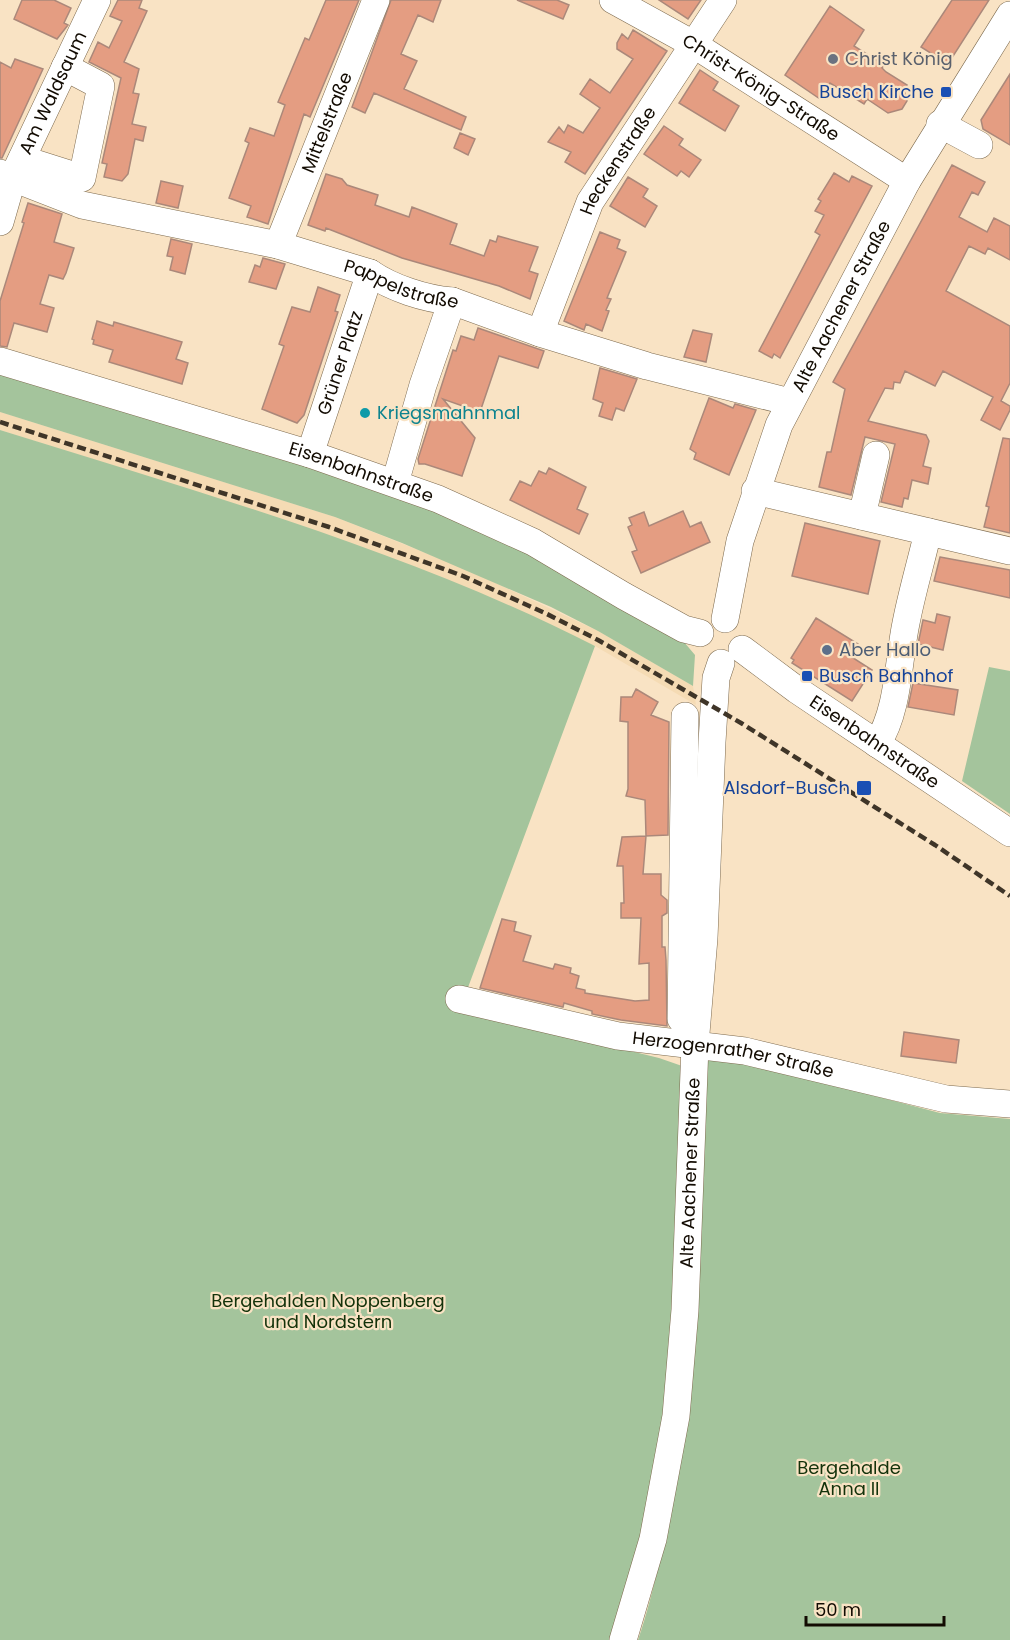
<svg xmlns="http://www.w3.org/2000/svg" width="1010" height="1640" font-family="Poppins,sans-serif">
	<rect width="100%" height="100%" fill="#f9e3c4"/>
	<path fill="#f5dbb4" d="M 0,412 L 335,517 L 466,569 L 598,631 L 693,686 L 696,705 L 595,646 L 157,480 L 0,430 Z"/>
	<path fill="#a4c49c" d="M 0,371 L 307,460 L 509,541 L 684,642 L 695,655 L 693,686 L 598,631 L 551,607 L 402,543 L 335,517 L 0,412 Z
		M 0,430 C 201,493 406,550 595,646 L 460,1009 L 659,1058 L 685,1067 L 665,1495 L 614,1640 L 0,1640 Z
		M 989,667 L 1010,671 L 1010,814 L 962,781 Z
		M 704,1051 L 940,1113 L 1010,1119 L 1010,1640 L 638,1640 C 647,1614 653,1588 660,1561 C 703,1394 699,1222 704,1051 Z"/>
	<path fill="#e49d82" stroke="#ab887a" stroke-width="1.5" d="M 22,0 L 54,0 L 71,8 L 64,23 L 68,25 L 57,39 L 14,19 Z
		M 118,0 L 142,0 L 139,8 L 147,11 L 124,62 L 139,69 L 133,93 L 139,94 L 132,124 L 146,127 L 143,141 L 135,139 L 128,174 L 122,181 L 104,177 L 107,164 L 102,163 L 121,78 L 89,62 L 98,42 L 109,48 L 122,21 L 110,16 Z
		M 326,0 L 359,0 L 310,117 L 304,114 L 268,224 L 247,217 L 251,206 L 229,198 L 249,143 L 245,141 L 250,128 L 274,136 L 285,105 L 278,102 L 305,38 L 309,40 Z
		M 391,0 L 441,0 L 433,22 L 418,15 L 401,54 L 417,61 L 404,89 L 466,117 L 461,130 L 374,93 L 365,113 L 352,107 Z
		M 517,0 L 557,0 L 569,5 L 563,19 Z
		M 659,0 L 701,0 L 688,19 Z
		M 952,0 L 989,0 L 948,64 L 921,47 Z
		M 830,6 L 864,30 L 854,46 L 884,65 L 882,68 L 886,72 L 907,85 L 904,90 L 907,101 L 902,109 L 888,113 L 867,99 L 864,104 L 830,83 L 820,99 L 785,75 Z
		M 633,30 L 667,51 L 585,174 L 565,162 L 571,152 L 548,142 L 559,127 L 564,133 L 568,125 L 583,133 L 600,108 L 580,94 L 590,79 L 610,93 L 633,59 L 617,49 L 617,43 L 622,34 L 628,39 Z
		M 15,59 L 43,69 L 2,158 L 0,158 L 0,62 L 11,68 Z
		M 700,70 L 718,82 L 713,90 L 739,106 L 725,131 L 679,103 Z
		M 1010,74 L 1010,145 L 983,129 L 981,120 Z
		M 664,126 L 683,139 L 679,145 L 701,160 L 689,177 L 681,171 L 677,176 L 644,154 Z
		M 460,133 L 475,139 L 468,155 L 454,148 Z
		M 952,165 L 985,182 L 978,195 L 972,192 L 959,217 L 987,232 L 994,218 L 1010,226 L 1010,260 L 988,248 L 985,254 L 969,246 L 946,291 L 1010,326 L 1010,383 L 1001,401 L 1010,406 L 1010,410 L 1000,430 L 981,420 L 993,397 L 943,371 L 935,386 L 905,371 L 900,383 L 894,382 L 893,389 L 885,388 L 868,421 L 926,435 L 929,441 L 923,466 L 931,468 L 928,484 L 912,480 L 908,499 L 904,498 L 902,507 L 881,502 L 895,444 L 865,437 L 851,495 L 819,487 L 827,452 L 831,452 L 845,389 L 833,382 Z
		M 834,173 L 849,182 L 852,176 L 872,186 L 780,358 L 774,354 L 772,358 L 759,351 L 820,235 L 815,232 L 824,215 L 815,211 L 821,201 L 818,199 Z
		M 326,174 L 342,179 L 347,185 L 378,195 L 375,205 L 409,217 L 412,207 L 457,224 L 450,244 L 484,256 L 490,240 L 496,242 L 498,236 L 538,247 L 529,271 L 538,274 L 530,299 L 499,286 L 402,258 L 326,228 L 325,231 L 308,225 Z
		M 628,177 L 648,189 L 643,197 L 657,206 L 645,227 L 610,206 Z
		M 161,181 L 183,186 L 178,208 L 156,203 Z
		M 28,203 L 62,214 L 54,242 L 74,248 L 66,273 L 63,279 L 49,275 L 40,304 L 54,308 L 47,332 L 14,323 L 7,347 L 0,346 L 0,301 L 24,223 L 22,222 Z
		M 600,232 L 620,240 L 617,248 L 626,252 L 607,298 L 611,299 L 606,310 L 609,311 L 602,331 L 586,324 L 584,330 L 564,321 Z
		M 171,239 L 192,244 L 185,274 L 170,270 L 173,257 L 167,256 Z
		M 263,258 L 285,264 L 276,289 L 249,282 L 255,265 L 260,267 Z
		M 318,287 L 340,295 L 335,311 L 338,312 L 304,415 L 297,423 L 262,409 L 284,346 L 279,344 L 292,307 L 310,312 Z
		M 97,321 L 113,326 L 114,322 L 182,342 L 176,359 L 188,363 L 182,384 L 109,362 L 113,350 L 93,344 L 94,340 L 92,339 Z
		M 478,328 L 544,351 L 538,368 L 499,356 L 480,412 L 443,399 L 475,438 L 462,476 L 425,464 L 419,464 L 418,459 L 453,350 L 456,351 L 461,336 L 474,340 Z
		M 693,330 L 712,334 L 706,362 L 684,357 Z
		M 600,368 L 637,379 L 624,411 L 616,408 L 612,420 L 599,416 L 603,403 L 593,399 Z
		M 709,398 L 733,408 L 735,404 L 756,410 L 729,475 L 694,459 L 696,453 L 690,449 Z
		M 1003,438 L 1010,439 L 1010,533 L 984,527 L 989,507 L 986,506 Z
		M 549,468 L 586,487 L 577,509 L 588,514 L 579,534 L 510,500 L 520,481 L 531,486 L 539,471 L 546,474 Z
		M 683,511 L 690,527 L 701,522 L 710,542 L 641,573 L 632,552 L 637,550 L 628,527 L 632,525 L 629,518 L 644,512 L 649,526 Z
		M 805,523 L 880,541 L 868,594 L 792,576 Z
		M 940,557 L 1010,570 L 1010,598 L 934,581 Z
		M 937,614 L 950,617 L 943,650 L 918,644 L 923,620 L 935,623 Z
		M 816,618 L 858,644 L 850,656 L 872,670 L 852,701 L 792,663 L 794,660 L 791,658 Z
		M 913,683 L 958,690 L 954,715 L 908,707 Z
		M 636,689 L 658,702 L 651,715 L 669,722 L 668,835 L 646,836 L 645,800 L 626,796 L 628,789 L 628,722 L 620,721 L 621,697 L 632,697 Z
		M 646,836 L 643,874 L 661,874 L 661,895 L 667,900 L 667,913 L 662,916 L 662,947 L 665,947 L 666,960 L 667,1026 L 621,1020 L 592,1014 L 592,1011 L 564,1003 L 563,1007 L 480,988 L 502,919 L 516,922 L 514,931 L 531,936 L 523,961 L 553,969 L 555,964 L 571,968 L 570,973 L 579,976 L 576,988 L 585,990 L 585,993 L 635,1001 L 649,1000 L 649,963 L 639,964 L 641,918 L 621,918 L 621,903 L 624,903 L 623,866 L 617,866 L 622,837 Z
		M 904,1032 L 959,1040 L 956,1063 L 901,1056 Z"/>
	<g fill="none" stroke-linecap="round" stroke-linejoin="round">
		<g stroke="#7d6a4e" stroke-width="28">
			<g id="minor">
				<path id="s1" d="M 613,0 L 693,44 L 907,181"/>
				<path d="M 940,124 L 979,145"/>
				<path d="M 22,159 L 82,178 L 101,86 L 65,67"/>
				<path id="s2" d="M 0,173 L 82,205 L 278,245 L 370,273 C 392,288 425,299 452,301 L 540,333 L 647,366 L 790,402"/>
				<path id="s3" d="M 0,222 L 13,177 L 97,0"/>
				<path id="s4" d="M 278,245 L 376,0"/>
				<path id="s5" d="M 540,333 L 590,202 L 723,0"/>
				<path id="s6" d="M 0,361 L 310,454 L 438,499 L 533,542 L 624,596 L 684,629 L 700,633"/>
				<path id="s7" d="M 310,454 L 370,273"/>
				<path d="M 395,483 L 423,385 L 452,301"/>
				<path d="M 755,491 L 1010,551"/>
				<path d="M 862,516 L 876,455"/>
				<path id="s8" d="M 725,619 L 740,541 L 779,425 L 907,181 L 1010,15"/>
				<path id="s9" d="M 742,649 L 797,690 L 1010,833"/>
				<path d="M 877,744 C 899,710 898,661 906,623 C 912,592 921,562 928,532"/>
				<path id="s10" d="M 459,999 L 618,1036 L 745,1051 L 946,1099 L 1010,1104"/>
				<path d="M 681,1019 L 685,716"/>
				<path id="s11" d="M 623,1640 L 653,1539 L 676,1416 L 685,1310 L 695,1045 L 704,938 L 712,742 L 716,678 L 721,663"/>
			</g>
		</g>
		<use href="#minor" stroke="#fff" stroke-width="27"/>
		<path stroke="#3f3528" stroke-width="4.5" stroke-dasharray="9 4.5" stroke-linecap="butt" d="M 0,422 L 329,527 L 463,576 L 547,614 L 598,640 L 741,723 L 935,845 L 1010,896"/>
	</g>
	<circle fill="#6b7280" stroke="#f9e3c4" stroke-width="2" cx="833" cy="59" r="6"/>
	<g fill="#1a4fb4" stroke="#f9e3c4" stroke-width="2">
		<rect x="940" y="86" width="12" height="12" rx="3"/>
		<rect x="801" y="670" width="12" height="12" rx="3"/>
		<rect x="856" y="780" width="16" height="16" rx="3"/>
	</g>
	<circle fill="#0f9aa8" stroke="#f9e3c4" stroke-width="2" cx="365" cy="413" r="6"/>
	<circle fill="#5c6f8a" stroke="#f9e3c4" stroke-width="2" cx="827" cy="650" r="6"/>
	<g text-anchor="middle" stroke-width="4.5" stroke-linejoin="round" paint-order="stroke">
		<g font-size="18" fill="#5b616d" stroke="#f9e3c4" text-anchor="start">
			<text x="845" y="65">Christ König</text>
		</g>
		<g font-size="18" fill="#120b02" stroke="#f9e3c4">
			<text dy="6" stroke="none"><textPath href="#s1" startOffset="172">Christ-König-Straße</textPath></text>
			<text dy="6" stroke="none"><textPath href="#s3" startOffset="140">Am Waldsaum</textPath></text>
			<text dy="6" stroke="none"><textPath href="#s4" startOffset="132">Mittelstraße</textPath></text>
			<text dy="6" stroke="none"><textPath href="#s5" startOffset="190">Heckenstraße</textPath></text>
			<text dy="6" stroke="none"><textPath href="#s2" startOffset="418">Pappelstraße</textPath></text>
			<text dy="6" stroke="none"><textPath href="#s8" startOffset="336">Alte Aachener Straße</textPath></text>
			<text dy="6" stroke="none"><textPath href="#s7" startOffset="96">Grüner Platz</textPath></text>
			<text dy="6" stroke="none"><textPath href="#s6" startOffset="378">Eisenbahnstraße</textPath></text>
			<text dy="6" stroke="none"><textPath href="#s9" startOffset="162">Eisenbahnstraße</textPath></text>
			<text dy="6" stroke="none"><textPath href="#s10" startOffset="280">Herzogenrather Straße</textPath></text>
			<text dy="6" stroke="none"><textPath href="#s11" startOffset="474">Alte Aachener Straße</textPath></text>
		</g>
		<g font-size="18" fill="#164399" stroke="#f9e3c4" text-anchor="end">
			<text x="934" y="98">Busch Kirche</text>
			<text x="819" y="682" text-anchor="start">Busch Bahnhof</text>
			<text x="850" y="794">Alsdorf-Busch</text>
		</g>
		<g font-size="18" fill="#0d838f" stroke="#f9e3c4" text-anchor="start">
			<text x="377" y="419">Kriegsmahnmal</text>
		</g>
		<g font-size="18" fill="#4e5e75" stroke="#f9e3c4" text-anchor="start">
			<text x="839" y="656">Aber Hallo</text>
		</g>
		<g font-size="18" fill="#13320a" stroke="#f9e3c4">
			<text x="328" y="1307">Bergehalden Noppenberg<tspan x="328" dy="21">und Nordstern</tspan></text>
			<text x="849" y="1474">Bergehalde<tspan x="849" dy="21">Anna II</tspan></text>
		</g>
	</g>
	<path d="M806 1616v9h138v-9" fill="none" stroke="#120b02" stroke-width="3"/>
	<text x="815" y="1616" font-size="18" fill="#120b02" stroke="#f9e3c4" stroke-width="4.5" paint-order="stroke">50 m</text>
</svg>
